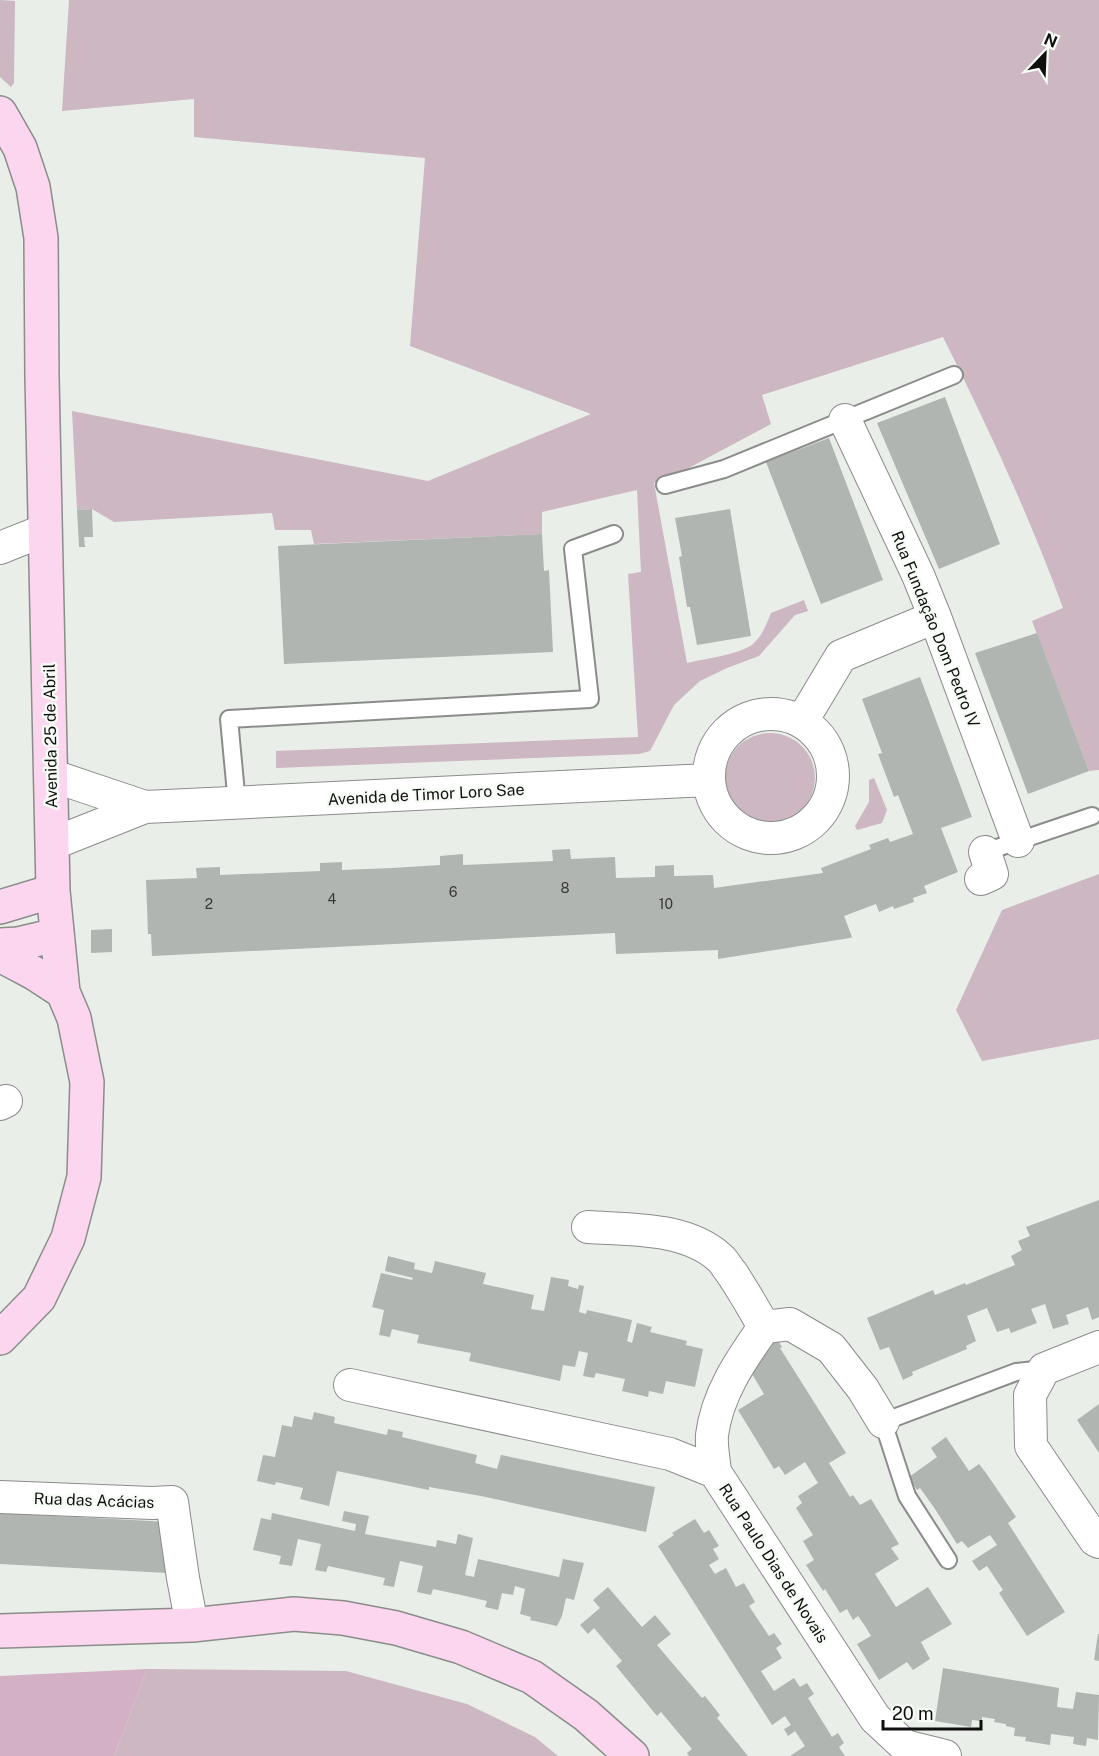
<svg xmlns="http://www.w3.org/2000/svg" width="1099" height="1756" font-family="'Public Sans',sans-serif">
	<rect width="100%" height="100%" fill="#e9eee9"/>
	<path fill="#ccb7c2" d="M 0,0 L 15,1 L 14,83 L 11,87 L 0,77 Z
		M 69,0 L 1099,0 L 1099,770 L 1089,771 L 1032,621 L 1063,608 C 1029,515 987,425 943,337 L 762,395 L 771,424 L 668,479 L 654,483 L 687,663 C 703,659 745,654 755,642 C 763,634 767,623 771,613 L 804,600 L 808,611 L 795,615 L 759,656 L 727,668 L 700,681 L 674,705 L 650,751 L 639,754 L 276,768 L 276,751 L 638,737 L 628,574 L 641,572 L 637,490 L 542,512 L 542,534 L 314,544 L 311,530 L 275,530 L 272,513 L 114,522 L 92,509 L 77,510 L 72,411 L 428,481 L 591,414 L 410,346 L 425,158 L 194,137 L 194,99 L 62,111 Z
		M725 778a45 45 0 1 1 90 0a45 45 0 1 1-90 0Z
		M 874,778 L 887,810 L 882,823 L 857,830 L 855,826 L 869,802 L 869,780 Z
		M 1099,874 L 1099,1039 L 982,1061 L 956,1010 L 1002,910 Z
		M 147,1669 L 346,1671 L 467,1704 L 535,1737 L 558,1756 L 114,1756 Z"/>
	<path fill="#d3b0c4" d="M 147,1669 L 114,1756 L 0,1756 L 0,1676 Z"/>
	<path fill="#b1b5b1" d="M 945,397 L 1000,544 L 939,569 L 877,423 Z
		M 829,438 L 883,580 L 821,604 L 766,462 Z
		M 92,509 L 93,537 L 84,537 L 85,547 L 79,547 L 77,510 Z
		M 730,509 L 751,636 L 697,645 L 690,607 L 687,607 L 679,557 L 682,556 L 675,518 Z
		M 542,534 L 544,571 L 549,570 L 553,652 L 284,664 L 278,546 Z
		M 1037,633 L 1089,771 L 1028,794 L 975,653 Z
		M 920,677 L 972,817 L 941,828 L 958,872 L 924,886 L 927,893 L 913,898 L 914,902 L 894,909 L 893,906 L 879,912 L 876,904 L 844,916 L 852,937 L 850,938 L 718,959 L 718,950 L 616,954 L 615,933 L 152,956 L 151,934 L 148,934 L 146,880 L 197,878 L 196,868 L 220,867 L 220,875 L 320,871 L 320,863 L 342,862 L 342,870 L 392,868 L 440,865 L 440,856 L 463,854 L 463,865 L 553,861 L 552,850 L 570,849 L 571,859 L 615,857 L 616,878 L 655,877 L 655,866 L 674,865 L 674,876 L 713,875 L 714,888 L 823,873 L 821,868 L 871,849 L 869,845 L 888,838 L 890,842 L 913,834 L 898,795 L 894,797 L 878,754 L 882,753 L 862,699 Z
		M 112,929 L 112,952 L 91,953 L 91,930 Z
		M 1099,1200 L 1099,1317 L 1092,1320 L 1088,1307 L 1066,1315 L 1069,1324 L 1053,1329 L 1045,1304 L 1031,1309 L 1037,1323 L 1011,1333 L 1009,1328 L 997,1332 L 987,1308 L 967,1316 L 976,1341 L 966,1346 L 967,1349 L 912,1372 L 913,1375 L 903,1380 L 889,1347 L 880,1350 L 867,1318 L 933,1290 L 935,1295 L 965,1283 L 966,1285 L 1015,1265 L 1011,1256 L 1022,1250 L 1018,1241 L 1030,1236 L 1026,1227 Z
		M 388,1256 L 415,1263 L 414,1269 L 432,1273 L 435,1261 L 486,1273 L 483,1284 L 534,1295 L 531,1309 L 544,1311 L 551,1277 L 569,1280 L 568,1286 L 578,1289 L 579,1285 L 584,1286 L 579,1312 L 586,1314 L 587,1310 L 632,1320 L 627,1341 L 632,1343 L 637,1323 L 652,1327 L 650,1332 L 687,1341 L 686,1345 L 703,1349 L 695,1387 L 666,1381 L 663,1394 L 649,1391 L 648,1397 L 622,1391 L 625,1379 L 596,1373 L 594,1378 L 583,1376 L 588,1353 L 579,1351 L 575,1367 L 563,1365 L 560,1381 L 469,1361 L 471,1353 L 417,1343 L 419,1335 L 392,1329 L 390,1337 L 379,1335 L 384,1310 L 372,1307 L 381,1273 L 412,1280 L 413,1278 L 385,1271 Z
		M 770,1328 L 782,1347 L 780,1348 L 846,1453 L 829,1463 L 850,1497 L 853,1495 L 860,1505 L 871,1499 L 899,1544 L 891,1548 L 899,1559 L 875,1574 L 896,1607 L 928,1587 L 952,1624 L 921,1642 L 930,1659 L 913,1670 L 907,1662 L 879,1680 L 857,1644 L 871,1636 L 865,1626 L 858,1616 L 853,1620 L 847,1609 L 840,1613 L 825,1589 L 823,1591 L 806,1565 L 814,1560 L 803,1541 L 813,1535 L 796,1508 L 802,1503 L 798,1496 L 818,1483 L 805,1462 L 785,1475 L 779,1466 L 774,1469 L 738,1410 L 764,1394 L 740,1354 Z
		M 1099,1404 L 1099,1453 L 1077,1420 Z
		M 314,1412 L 335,1417 L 334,1423 L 387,1435 L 388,1429 L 403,1432 L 402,1437 L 477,1455 L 475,1463 L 497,1469 L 501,1455 L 655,1487 L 646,1532 L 481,1496 L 429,1487 L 429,1490 L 337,1471 L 329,1506 L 300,1499 L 303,1488 L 276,1482 L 275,1485 L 257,1481 L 263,1455 L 275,1457 L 282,1425 L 292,1427 L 294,1416 L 312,1420 Z
		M 946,1437 L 969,1471 L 979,1464 L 986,1473 L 1016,1517 L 1008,1523 L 1065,1612 L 1027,1636 L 999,1593 L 1003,1590 L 987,1566 L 979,1571 L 972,1561 L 997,1545 L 990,1535 L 968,1548 L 962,1541 L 957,1544 L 935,1509 L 920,1488 L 917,1490 L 909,1477 L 937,1457 L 931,1448 Z
		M 344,1511 L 369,1516 L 365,1534 L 436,1547 L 437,1540 L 456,1544 L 458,1534 L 473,1538 L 465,1575 L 474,1577 L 478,1559 L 559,1577 L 563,1559 L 584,1563 L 574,1600 L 566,1598 L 562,1616 L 557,1626 L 530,1620 L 531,1617 L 520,1614 L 525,1589 L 515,1586 L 513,1595 L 502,1593 L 498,1610 L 485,1607 L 487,1601 L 461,1595 L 433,1589 L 431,1595 L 417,1592 L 423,1566 L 400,1561 L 394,1587 L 383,1585 L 385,1578 L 328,1566 L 326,1572 L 315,1570 L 321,1544 L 298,1539 L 292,1566 L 279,1564 L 281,1556 L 253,1550 L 261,1518 L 271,1520 L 272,1513 L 355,1531 L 356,1524 L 342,1521 Z
		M 0,1513 L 170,1522 L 167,1573 L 0,1564 Z
		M 695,1519 L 704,1533 L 709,1530 L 719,1546 L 713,1549 L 719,1559 L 709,1565 L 715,1574 L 726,1568 L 736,1587 L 744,1583 L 755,1602 L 749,1606 L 769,1636 L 774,1633 L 782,1644 L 776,1648 L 782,1658 L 761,1671 L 774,1691 L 794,1678 L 800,1687 L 807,1683 L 814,1694 L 808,1698 L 832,1737 L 838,1733 L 844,1743 L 839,1747 L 845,1756 L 790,1756 L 805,1746 L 795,1731 L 788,1736 L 784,1729 L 791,1725 L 785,1716 L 772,1725 L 658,1546 L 674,1535 L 672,1533 Z
		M 608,1587 L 642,1627 L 655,1615 L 671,1634 L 657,1645 L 702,1698 L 705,1696 L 720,1715 L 717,1718 L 748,1756 L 689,1756 L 687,1753 L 692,1749 L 661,1712 L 657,1716 L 616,1666 L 622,1661 L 594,1628 L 588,1634 L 580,1625 L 600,1608 L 593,1600 Z
		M 1098,1634 L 1099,1634 L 1099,1661 L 1094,1660 Z
		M 943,1668 L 1059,1688 L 1057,1707 L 1073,1709 L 1076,1692 L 1099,1695 L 1098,1740 L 1087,1738 L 1086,1746 L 1073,1744 L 1074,1737 L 1051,1734 L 1050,1745 L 1025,1741 L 1026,1737 L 1014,1736 L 1015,1728 L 1006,1726 L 1006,1724 L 994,1722 L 995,1719 L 982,1717 L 982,1721 L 972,1720 L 971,1727 L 935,1721 Z"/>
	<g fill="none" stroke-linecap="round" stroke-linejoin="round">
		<g stroke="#8a8d89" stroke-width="20">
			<path id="lane" d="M 665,485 L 724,469 L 954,375
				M 237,804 L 229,719 L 590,699 L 573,549 L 614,534
				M 985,852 L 1092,816
				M 948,1560 L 907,1496 L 883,1422 L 1016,1372 L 1044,1369"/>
		</g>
		<g stroke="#8a8d89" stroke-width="34">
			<path id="street" d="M 845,420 L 918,575 L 935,617 L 1018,841
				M 0,548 L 45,530
				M709 776a62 62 0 1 1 124 0a62 62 0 1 1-124 0Z
				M 802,721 L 841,656 L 935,617
				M 50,775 L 145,807
				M 52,844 L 145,807 L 708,780
				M 981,879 L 992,874 L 985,852
				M 0,1104 L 6,1101
				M 588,1227 C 631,1230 686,1227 720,1258 C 724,1261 727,1268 731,1272 C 743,1290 754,1309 764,1327
				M 1099,1347 L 1044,1369 L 1030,1395 L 1031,1446 L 1095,1540 L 1099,1542
				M 350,1385 L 670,1454 L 715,1472 L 875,1718 L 905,1746 L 945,1756
				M 715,1472 C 714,1460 711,1447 712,1435 C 717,1394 741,1360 764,1327 L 790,1324 L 831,1348 L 863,1389 L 883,1422
				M 0,1497 L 152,1503 L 172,1502 L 183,1578 L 192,1625"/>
		</g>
		<g stroke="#8a8d89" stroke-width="36">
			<path id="secondary" d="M 0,113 L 20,148 L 33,187 L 41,238 L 42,377 L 53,891 L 63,992 L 74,1018 L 87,1082 L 84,1177 L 68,1238 L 39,1298 L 0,1338
				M 0,907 L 53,891
				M 0,945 L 18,944 L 56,935
				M 0,955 L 34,973 L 63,992
				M 0,1631 L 192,1625 L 294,1614 L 343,1618 L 396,1628 L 461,1647 L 532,1677 L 586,1715 L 632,1756"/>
		</g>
		<use href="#lane" stroke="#fff" stroke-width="16"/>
		<use href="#street" stroke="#fff" stroke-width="32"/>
		<use href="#secondary" stroke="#fcd6ee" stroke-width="33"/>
	</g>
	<g text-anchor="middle" stroke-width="5" stroke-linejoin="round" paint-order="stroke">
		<g font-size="14" fill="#383937">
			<text x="565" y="893">8</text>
			<text x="453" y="897">6</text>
			<text x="332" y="904">4</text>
			<text x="209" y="909">2</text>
			<text x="666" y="909">10</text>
		</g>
		<g font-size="16" fill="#0f100e" stroke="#f7fbf6">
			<text transform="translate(936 629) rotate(68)" y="6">Rua Fundação Dom Pedro IV</text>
			<text transform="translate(50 736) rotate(-91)" y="6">Avenida 25 de Abril</text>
			<text transform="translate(426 794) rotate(-3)" y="6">Avenida de Timor Loro Sae</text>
			<text transform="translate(94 1500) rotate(2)" y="6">Rua das Acácias</text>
			<text transform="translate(774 1563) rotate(57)" y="6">Rua Paulo Dias de Novais</text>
		</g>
	</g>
	<g transform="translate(1045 54) rotate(23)" stroke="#f7fbf6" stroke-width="4.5" paint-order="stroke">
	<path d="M0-4.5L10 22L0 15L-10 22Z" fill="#0f100e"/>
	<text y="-9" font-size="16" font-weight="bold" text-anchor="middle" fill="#0f100e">N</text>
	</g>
	<path d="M883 1720v9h98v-9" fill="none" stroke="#0f100e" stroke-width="3"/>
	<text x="892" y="1720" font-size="18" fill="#0f100e" stroke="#f7fbf6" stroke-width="4.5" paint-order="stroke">20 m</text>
</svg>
